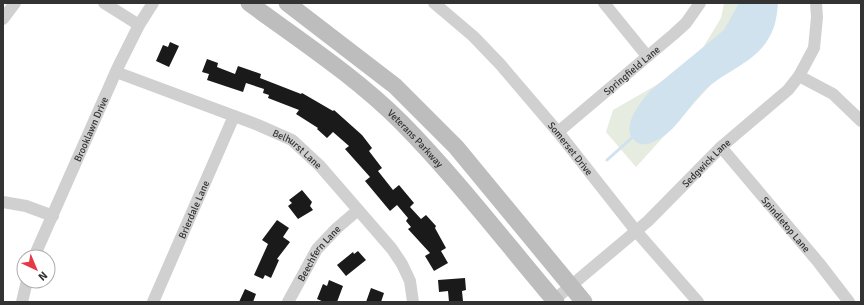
<svg xmlns="http://www.w3.org/2000/svg" width="864" height="305" font-family="Signika,sans-serif">
	<rect width="100%" height="100%" fill="#fff"/>
	<path fill="#e6ecdf" d="M 724,3 L 760,3 L 746,46 L 636,167 L 606,132 L 613,110 L 693,64 L 721,18 Z"/>
	<path fill="#cfe2ee" d="M 739,3 L 778,3 C 777,17 775,29 767,41 C 753,63 724,72 705,90 C 686,108 675,136 648,144 C 643,145 637,144 634,140 C 620,127 642,100 651,90 L 724,30 Z"/>
	<g fill="none" stroke-linecap="round" stroke-linejoin="round">
		<path stroke="#cfe2ee" stroke-width="3" d="M 607,160 L 634,136"/>
	</g>
	<path fill="#1a1a1a" d="M 170,42 L 179,46 L 169,67 L 156,61 L 163,45 L 168,47 Z
		M 207,59 L 218,63 L 217,67 L 235,74 L 238,66 L 261,74 L 260,78 L 301,94 L 302,93 L 333,111 L 334,110 L 362,135 L 372,148 L 369,151 L 382,168 L 378,171 L 393,190 L 399,185 L 414,203 L 410,207 L 421,219 L 426,215 L 436,226 L 435,228 L 446,248 L 441,251 L 448,263 L 434,271 L 425,256 L 430,253 L 408,229 L 411,227 L 406,221 L 408,218 L 397,205 L 390,211 L 365,181 L 370,177 L 345,149 L 349,146 L 333,132 L 327,138 L 317,129 L 318,128 L 296,114 L 299,110 L 268,98 L 269,95 L 263,93 L 264,89 L 246,83 L 243,92 L 207,80 L 209,74 L 202,72 Z
		M 302,190 L 312,202 L 310,206 L 313,210 L 298,219 L 288,206 L 292,203 L 289,200 Z
		M 277,220 L 289,228 L 283,237 L 290,242 L 277,259 L 279,260 L 271,278 L 265,275 L 263,279 L 254,275 L 268,244 L 262,240 Z
		M 358,251 L 366,260 L 346,276 L 337,265 L 353,252 L 354,254 Z
		M 465,278 L 466,290 L 462,291 L 463,301 L 449,302 L 448,291 L 439,292 L 438,280 Z
		M 329,280 L 343,286 L 337,302 L 324,302 L 317,299 L 323,284 L 327,286 Z
		M 371,288 L 384,293 L 381,302 L 366,302 Z
		M 245,289 L 256,294 L 253,302 L 239,302 Z"/>
	<g fill="none" stroke-linecap="round" stroke-linejoin="round">
		<g stroke="#d0d0d0" stroke-width="12">
			<path d="M 104,3 L 139,25"/>
			<path id="s1" d="M 434,3 L 473,36 L 500,64 L 558,132 L 636,231 L 698,302"/>
			<path d="M 604,3 L 647,56"/>
			<path d="M 3,19 L 15,3"/>
			<path id="s2" d="M 116,72 L 258,125 L 292,140 L 320,166 L 392,249 L 402,264 L 410,281 L 413,302"/>
			<path d="M 799,76 L 833,94 L 861,121"/>
			<path id="s3" d="M 558,132 L 674,34 L 686,23 L 700,3"/>
			<path id="s4" d="M 721,147 L 819,263 L 849,302"/>
			<path d="M 3,202 L 26,206 L 53,216"/>
			<path id="s5" d="M 34,257 L 118,67 L 139,25 L 153,3"/>
			<path id="s6" d="M 554,300 L 648,221 L 721,147 L 788,90 L 799,76 L 814,48 L 817,17 L 816,3"/>
			<path d="M 22,302 L 27,281"/>
			<path id="s7" d="M 153,302 L 234,116"/>
			<path id="s8" d="M 288,302 L 317,249 L 337,228 L 358,210"/>
		</g>
		<g stroke="#bdbdbd" stroke-width="17">
			<path id="s9" d="M 249,3 C 301,41 356,77 402,123 C 457,179 505,242 556,302"/>
			<path d="M 287,3 L 395,86 L 456,147 L 584,302"/>
		</g>
	</g>
	<g text-anchor="middle" stroke-width="4" stroke-linejoin="round" paint-order="stroke">
		<g font-size="10" fill="#333" stroke="#fff">
			<text dy="4" stroke="none"><textPath href="#s3" startOffset="96">Springfield Lane</textPath></text>
			<text dy="4" stroke="none"><textPath href="#s5" startOffset="140">Brooklawn Drive</textPath></text>
			<text dy="4" stroke="none"><textPath href="#s9" startOffset="215">Veterans Parkway</textPath></text>
			<text dy="4" stroke="none"><textPath href="#s1" startOffset="200">Somerset Drive</textPath></text>
			<text dy="4" stroke="none"><textPath href="#s2" startOffset="198">Belhurst Lane</textPath></text>
			<text dy="4" stroke="none"><textPath href="#s6" startOffset="205">Sedgwick Lane</textPath></text>
			<text dy="4" stroke="none"><textPath href="#s7" startOffset="101">Brierdale Lane</textPath></text>
			<text dy="4" stroke="none"><textPath href="#s4" startOffset="101">Spindletop Lane</textPath></text>
			<text dy="4" stroke="none"><textPath href="#s8" startOffset="58">Beechfern Lane</textPath></text>
		</g>
	</g>
	<rect width="864" height="305" fill="none" stroke="#333333" stroke-width="8"/>
	<g transform="translate(36 269) rotate(136)"><circle r="19" fill="#ffffff" stroke="#adadad"/>
	<path d="M0-3L7 15L0 10L-7 15Z" fill="#e63946"/>
	<text y="-6" font-size="11" font-weight="bold" text-anchor="middle" fill="#333333">N</text>
	</g>
</svg>
